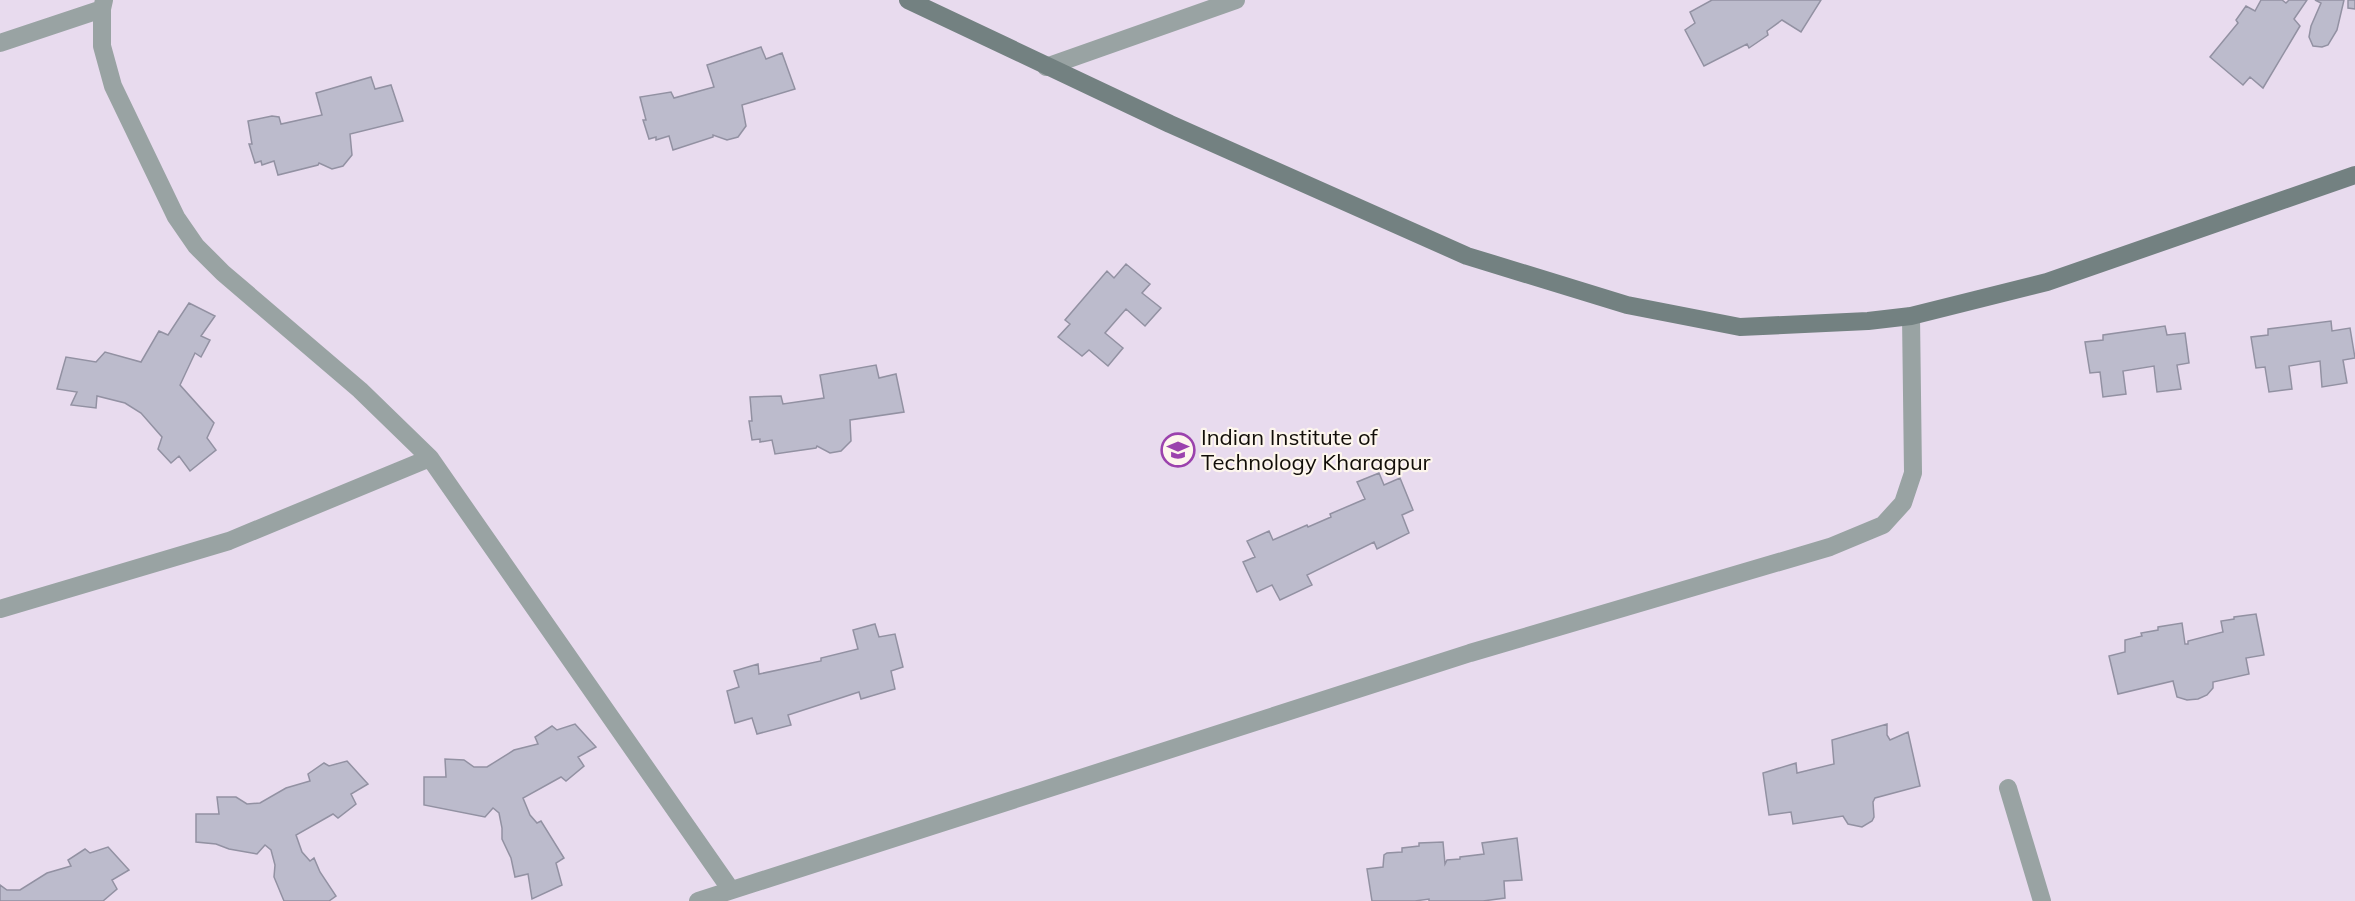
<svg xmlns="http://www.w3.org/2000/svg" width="2355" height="901" font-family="Mulish,sans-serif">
	<rect width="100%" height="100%" fill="#f4e8d9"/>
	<path fill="#e8dbee" d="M 0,0 L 2355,0 L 2355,901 L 0,901 Z"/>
	<path fill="#bcbbcc" stroke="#9291a2" stroke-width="1.5" d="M 1712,0 L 1821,0 L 1801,32 L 1782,20 L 1767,31 L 1768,35 L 1749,48 L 1747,44 L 1704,66 L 1685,30 L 1695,23 L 1690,12 Z
		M 2261,0 L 2282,0 L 2286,3 L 2289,0 L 2307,0 L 2294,19 L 2300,26 L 2263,88 L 2250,77 L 2243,85 L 2210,57 L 2238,23 L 2236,20 L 2246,6 L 2255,11 Z
		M 2315,0 L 2344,0 L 2337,30 L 2328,45 L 2322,47 L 2313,46 L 2309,37 L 2311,26 L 2321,3 Z
		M 2348,0 L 2355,0 L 2355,9 L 2348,8 Z
		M 761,47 L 766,59 L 782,53 L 795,89 L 742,105 L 746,126 L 738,137 L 727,140 L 713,135 L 713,137 L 673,150 L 669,136 L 656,140 L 656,137 L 649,139 L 643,120 L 646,120 L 640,97 L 671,92 L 674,98 L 714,87 L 707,65 Z
		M 371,77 L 375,89 L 391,85 L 403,121 L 350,134 L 352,155 L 343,166 L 332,169 L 319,163 L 318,165 L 278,175 L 274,161 L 262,165 L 261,161 L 255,163 L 249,144 L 252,144 L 248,121 L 272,116 L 279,117 L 281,124 L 322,115 L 316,93 Z
		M 1126,264 L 1150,284 L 1142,293 L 1161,308 L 1145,326 L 1126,309 L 1105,333 L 1123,348 L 1108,366 L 1089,350 L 1082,356 L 1058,337 L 1070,324 L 1065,320 L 1107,271 L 1114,278 Z
		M 189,303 L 215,316 L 201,336 L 210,340 L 201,357 L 195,353 L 180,385 L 214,423 L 207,438 L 216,450 L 190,471 L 179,456 L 171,463 L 158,449 L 162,437 L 141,413 L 125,403 L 97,396 L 96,408 L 71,405 L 77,392 L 57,389 L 66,357 L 96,362 L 105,352 L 141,362 L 159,331 L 168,335 Z
		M 2331,321 L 2332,331 L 2350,328 L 2355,358 L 2343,360 L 2347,383 L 2322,387 L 2320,361 L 2289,366 L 2292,389 L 2269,392 L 2265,367 L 2256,368 L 2251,337 L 2268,335 L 2268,329 Z
		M 2165,326 L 2167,335 L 2185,333 L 2189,363 L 2177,365 L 2181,389 L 2157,392 L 2154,366 L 2123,371 L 2126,394 L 2103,397 L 2100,372 L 2090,373 L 2085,342 L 2103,340 L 2103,335 Z
		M 876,365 L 879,378 L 896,374 L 904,412 L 850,420 L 851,441 L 841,451 L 830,453 L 817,446 L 816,448 L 775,454 L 772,440 L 760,442 L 760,439 L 752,440 L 749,421 L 752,421 L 750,397 L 781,396 L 783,404 L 824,398 L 820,375 Z
		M 1379,473 L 1384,485 L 1400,478 L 1413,510 L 1402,515 L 1409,533 L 1377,549 L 1374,542 L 1307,575 L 1312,585 L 1280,600 L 1272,585 L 1257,592 L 1243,562 L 1255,557 L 1247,541 L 1269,531 L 1273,540 L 1307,525 L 1308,527 L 1331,517 L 1330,514 L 1365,499 L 1357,482 Z
		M 2256,614 L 2264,655 L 2246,658 L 2249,674 L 2213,682 L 2213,688 L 2207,695 L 2198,699 L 2187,700 L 2177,697 L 2173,681 L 2118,694 L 2109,656 L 2125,652 L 2125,640 L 2142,636 L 2141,633 L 2158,630 L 2158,627 L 2182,623 L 2185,644 L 2188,644 L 2188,641 L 2223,632 L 2221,621 L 2234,619 L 2234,617 Z
		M 875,624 L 879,637 L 895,634 L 903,667 L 891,671 L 895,689 L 861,699 L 859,692 L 788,715 L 791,725 L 757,734 L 752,718 L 735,723 L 727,691 L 739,687 L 734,671 L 758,664 L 759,674 L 821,661 L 821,658 L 858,649 L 853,630 Z
		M 575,724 L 596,747 L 578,757 L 584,766 L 566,781 L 561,777 L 523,798 L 530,815 L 537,823 L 541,821 L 564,858 L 556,863 L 562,885 L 532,899 L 528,874 L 515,877 L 511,858 L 502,839 L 502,828 L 499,813 L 493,808 L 485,817 L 424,805 L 424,777 L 446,777 L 445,759 L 464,760 L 474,767 L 487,767 L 514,750 L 538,744 L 535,737 L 552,726 L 557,730 Z
		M 1887,724 L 1887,735 L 1890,740 L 1908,732 L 1920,786 L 1875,798 L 1873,802 L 1874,817 L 1872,821 L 1862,827 L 1848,824 L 1843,816 L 1793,824 L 1791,812 L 1769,815 L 1763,773 L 1796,763 L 1797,773 L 1834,764 L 1832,740 Z
		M 347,761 L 368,784 L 351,794 L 356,804 L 338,818 L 333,814 L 296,835 L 302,852 L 310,861 L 314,858 L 320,872 L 336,896 L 329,901 L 284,901 L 274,877 L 275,865 L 271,850 L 265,845 L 257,854 L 229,849 L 216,844 L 196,842 L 196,814 L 219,814 L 217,797 L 236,797 L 247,804 L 260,803 L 286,788 L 310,781 L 308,774 L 324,763 L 329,766 Z
		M 1517,838 L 1522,880 L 1504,881 L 1505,898 L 1483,901 L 1429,901 L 1429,899 L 1415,901 L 1372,901 L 1367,869 L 1383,867 L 1384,855 L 1387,853 L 1402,852 L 1402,848 L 1419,846 L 1419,843 L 1443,842 L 1445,864 L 1447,860 L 1460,859 L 1460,857 L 1484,854 L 1482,843 Z
		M 108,847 L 129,870 L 112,880 L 117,889 L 103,901 L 0,901 L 0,885 L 7,890 L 20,890 L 47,873 L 71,866 L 68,860 L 85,849 L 90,853 Z"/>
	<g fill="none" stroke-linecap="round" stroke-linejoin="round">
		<path stroke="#99a3a3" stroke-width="18" d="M 104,0 L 102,9 L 102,46 L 113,86 L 176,217 L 196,246 L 223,273 L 360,390 L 430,458 L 731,890
			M 0,43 L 102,9
			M 1046,67 L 1236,0
			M 0,609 L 229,541 L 430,458
			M 2008,788 L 2042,901
			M 698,901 L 1470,653 L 1830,547 L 1883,525 L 1903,503 L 1913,473 L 1911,316"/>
		<path stroke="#738181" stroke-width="18" d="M 908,0 L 1170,124 L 1467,256 L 1627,305 L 1740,327 L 1868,321 L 1911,316 L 2047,282 L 2355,175"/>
	</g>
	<defs>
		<g id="university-ring" transform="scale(1.725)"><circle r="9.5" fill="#fdf6ed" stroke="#9b42ad" stroke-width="1.5"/><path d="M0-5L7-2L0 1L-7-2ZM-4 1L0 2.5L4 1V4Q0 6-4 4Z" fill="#9b42ad"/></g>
	</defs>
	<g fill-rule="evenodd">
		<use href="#university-ring" x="1178" y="450"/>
	</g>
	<g text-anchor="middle" stroke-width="4.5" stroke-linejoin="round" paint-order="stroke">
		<g font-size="22" fill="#120e09" stroke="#fdf6ed" text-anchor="start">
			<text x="1201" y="445">Indian Institute of<tspan x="1201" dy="25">Technology Kharagpur</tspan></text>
		</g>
	</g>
</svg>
